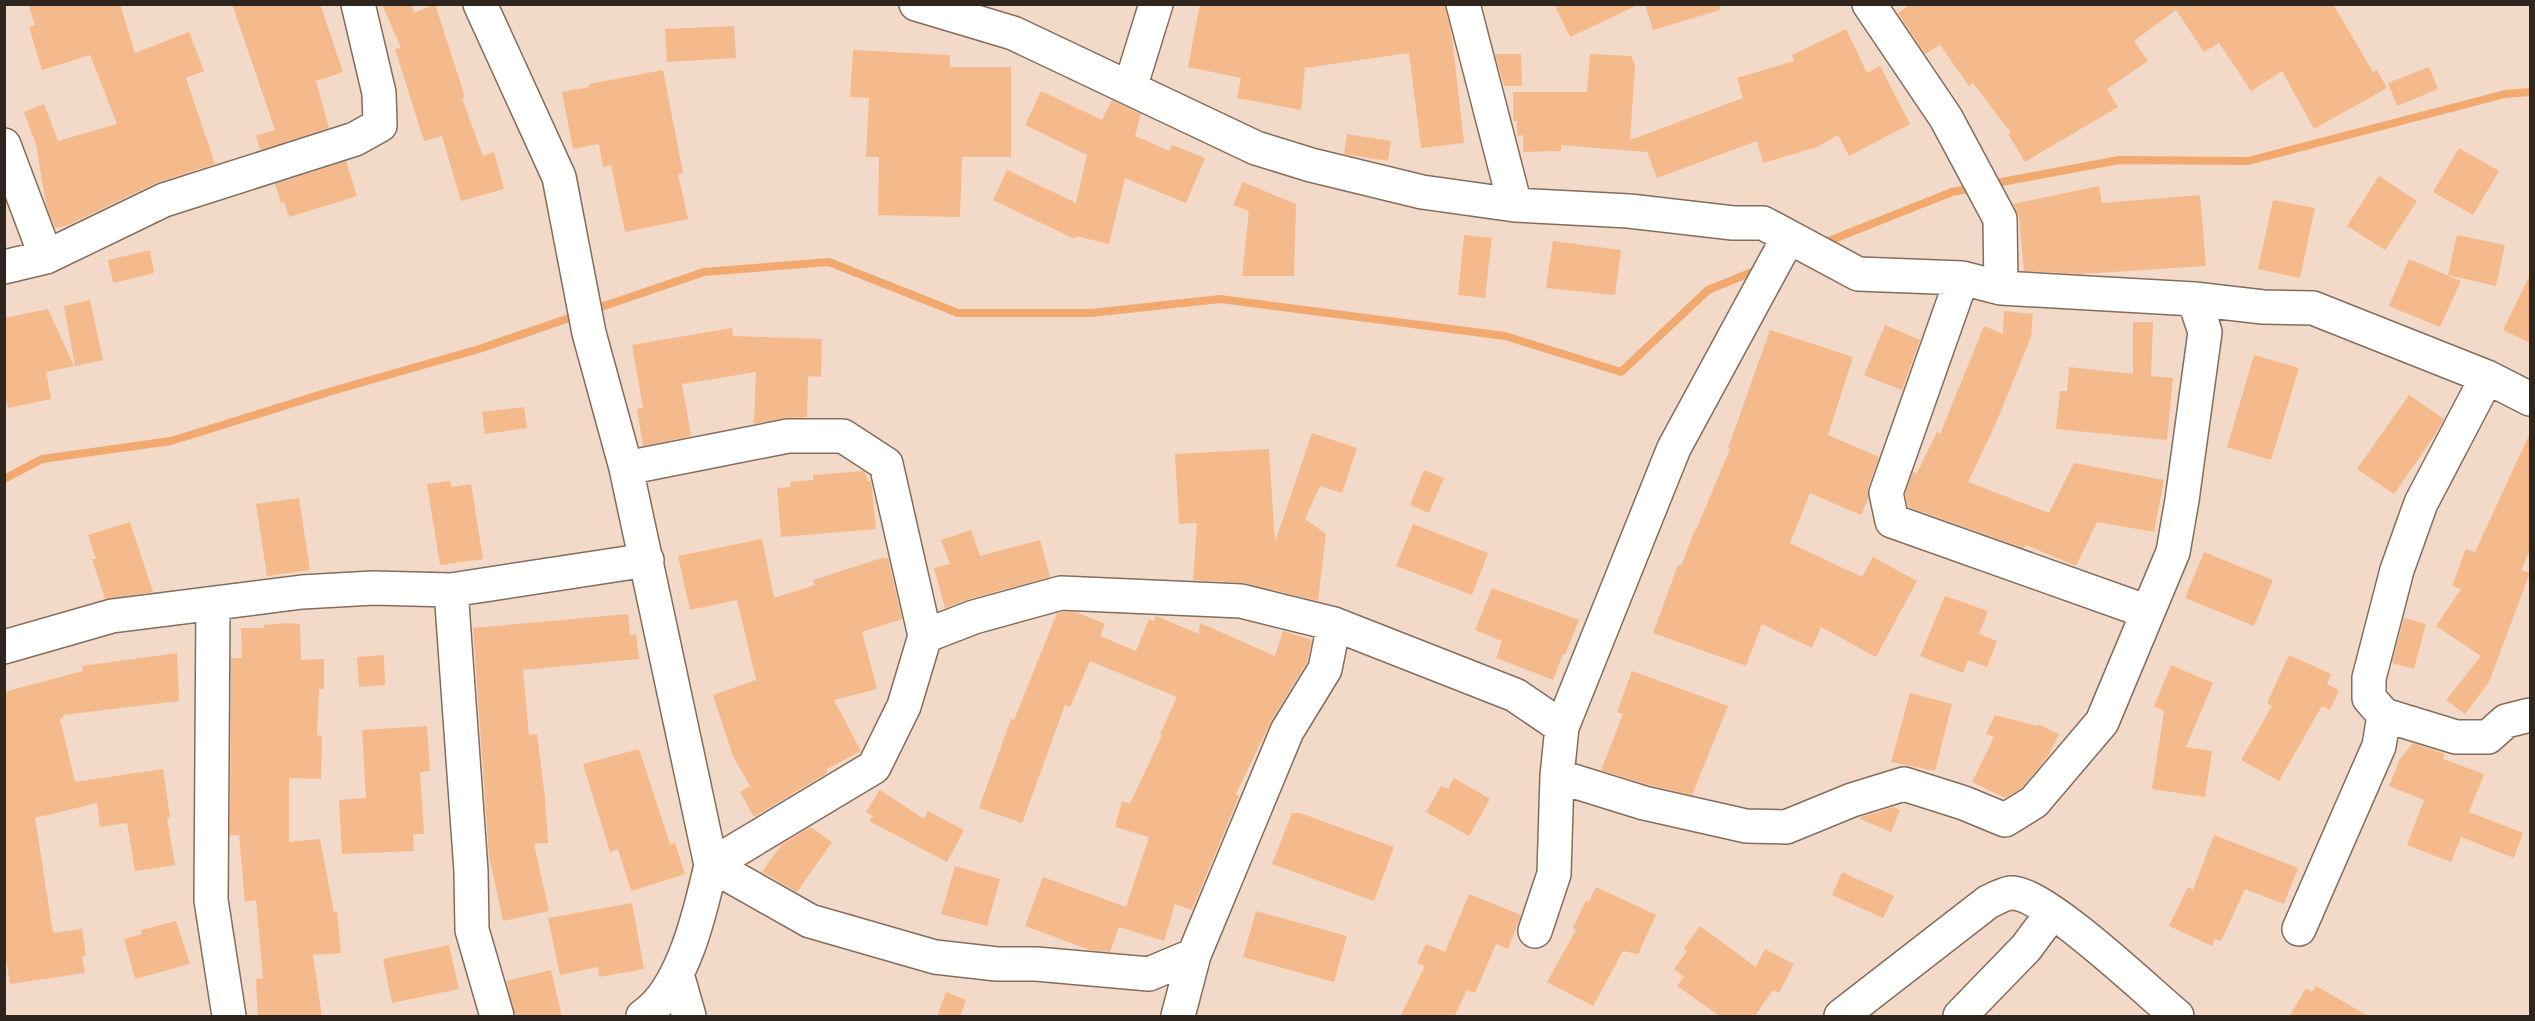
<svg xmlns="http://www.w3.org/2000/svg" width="2535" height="1021" font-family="Lora,serif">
	<rect width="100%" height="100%" fill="#f3d9c7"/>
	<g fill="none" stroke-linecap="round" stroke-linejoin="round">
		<path stroke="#f2a96f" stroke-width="8" d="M 1991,184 L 2119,160 L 2248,161 L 2505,94 L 2530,92
			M 1821,244 L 1952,192 L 1973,188
			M 592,310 L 704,272 L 829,262 L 958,313 L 1091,313 L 1220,299 L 1505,336 L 1621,372 L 1708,290 L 1757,270
			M 4,479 L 42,459 L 171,441 L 332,391 L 479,349 L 578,315"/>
	</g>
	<path fill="#f5ba8c" d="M 28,4 L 120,4 L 135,53 L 189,32 L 204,71 L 186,78 L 215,164 L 158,182 L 66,226 L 55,228 L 46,205 L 36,144 L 24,112 L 44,104 L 58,141 L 117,124 L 90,55 L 42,70 L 29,27 L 35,25 Z
		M 232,4 L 320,4 L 343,72 L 316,81 L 329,128 L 260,150 L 256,136 L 275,130 Z
		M 382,4 L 411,4 L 414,13 L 435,4 L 465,97 L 462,98 L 483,156 L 494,152 L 504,189 L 461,201 L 442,136 L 424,141 L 395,49 L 401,48 Z
		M 1200,4 L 1445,4 L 1452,37 L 1464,143 L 1421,148 L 1409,53 L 1305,68 L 1301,110 L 1237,98 L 1241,78 L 1188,67 Z
		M 1554,4 L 1640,4 L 1570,37 Z
		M 1645,4 L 1719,4 L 1720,10 L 1653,30 Z
		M 1911,4 L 2333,4 L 2373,72 L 2377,70 L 2387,88 L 2314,129 L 2282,71 L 2251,91 L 2219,43 L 2204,52 L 2176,10 L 2134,41 L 2148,61 L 2107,89 L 2118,107 L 2025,162 L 2008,134 L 2011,133 L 1973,83 L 1969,86 L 1940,45 L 1925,54 L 1898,13 Z
		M 734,26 L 736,58 L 667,62 L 665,29 Z
		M 1846,29 L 1867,73 L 1880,66 L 1910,124 L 1849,156 L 1838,135 L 1817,147 L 1763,163 L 1757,141 L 1657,178 L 1647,152 L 1561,145 L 1561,151 L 1523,152 L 1523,135 L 1517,136 L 1517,121 L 1513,121 L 1513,92 L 1587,92 L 1590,54 L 1631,56 L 1635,65 L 1630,140 L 1743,98 L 1737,78 L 1794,61 L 1792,55 Z
		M 853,50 L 950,55 L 950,67 L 1011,67 L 1011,157 L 962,157 L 960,217 L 878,215 L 879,157 L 866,157 L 869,98 L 850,97 Z
		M 1495,54 L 1521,54 L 1522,86 L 1504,86 Z
		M 2429,67 L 2438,89 L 2397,106 L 2388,83 Z
		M 663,70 L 683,173 L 678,174 L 688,219 L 625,232 L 611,165 L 603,167 L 599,144 L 573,149 L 562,92 L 589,87 L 589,84 Z
		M 1041,91 L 1102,120 L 1112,100 L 1141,114 L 1135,136 L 1170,151 L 1172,145 L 1205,158 L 1186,203 L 1125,178 L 1109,244 L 1076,236 L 1075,239 L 993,200 L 1007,170 L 1076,203 L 1087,155 L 1025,125 Z
		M 1347,134 L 1391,141 L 1388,161 L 1344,154 Z
		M 2459,148 L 2499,171 L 2473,215 L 2433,192 Z
		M 346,161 L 357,196 L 289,217 L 284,202 L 281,203 L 275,184 Z
		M 2379,176 L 2417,201 L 2385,250 L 2347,226 Z
		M 1243,182 L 1296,204 L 1294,276 L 1242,276 L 1249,211 L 1233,205 Z
		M 2099,186 L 2102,203 L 2200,195 L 2206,266 L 2081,274 L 2024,271 L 2019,218 L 2013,204 Z
		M 2273,200 L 2315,208 L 2300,278 L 2258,269 Z
		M 1464,235 L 1492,238 L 1485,298 L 1458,295 Z
		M 2457,235 L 2505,245 L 2496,286 L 2448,275 Z
		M 1553,241 L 1621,250 L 1615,295 L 1546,288 Z
		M 150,250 L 154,273 L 113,283 L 108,260 Z
		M 2409,259 L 2461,281 L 2440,327 L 2389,306 Z
		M 2530,275 L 2530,343 L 2503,330 Z
		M 90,300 L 103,360 L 75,366 L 64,306 Z
		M 48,309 L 74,366 L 46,372 L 51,399 L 8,408 L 4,391 L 4,318 Z
		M 2004,311 L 2033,314 L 2031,337 L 1996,423 L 1968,482 L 2049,513 L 2074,463 L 2164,480 L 2154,532 L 2097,522 L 2076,566 L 2026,545 L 2024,548 L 1908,507 L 1905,494 L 1913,472 L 1917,473 L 1937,432 L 1940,434 L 1984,326 L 2003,334 Z
		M 2133,322 L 2153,322 L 2151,376 L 2173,378 L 2167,440 L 2056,429 L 2060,391 L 2067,391 L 2069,367 L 2133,374 Z
		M 1885,325 L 1920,340 L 1902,390 L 1864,375 Z
		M 732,328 L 733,336 L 822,339 L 821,377 L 808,376 L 807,417 L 785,418 L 754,424 L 756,372 L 682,384 L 691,436 L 643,446 L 637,409 L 643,408 L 632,345 Z
		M 1770,330 L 1853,357 L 1828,435 L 1879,457 L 1868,487 L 1868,499 L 1861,515 L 1810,493 L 1790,543 L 1862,577 L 1873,557 L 1917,581 L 1876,657 L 1821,627 L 1812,648 L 1762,624 L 1746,666 L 1653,633 L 1678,565 L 1681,566 L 1695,529 L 1696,530 L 1730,449 L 1728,448 Z
		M 2254,355 L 2299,368 L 2271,460 L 2227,447 Z
		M 2409,395 L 2444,419 L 2435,435 L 2394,494 L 2357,469 Z
		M 524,407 L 527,428 L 485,434 L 482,412 Z
		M 1312,433 L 1357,448 L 1342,493 L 1320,486 L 1305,519 L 1326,534 L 1318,601 L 1245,583 L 1193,580 L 1197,523 L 1179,524 L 1175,454 L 1269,449 L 1275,542 Z
		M 2530,433 L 2530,550 L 2521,570 L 2530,573 L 2489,682 L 2465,714 L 2446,700 L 2481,656 L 2436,626 L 2461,589 L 2452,586 L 2466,549 L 2475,552 Z
		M 1424,470 L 1444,478 L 1429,513 L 1410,505 Z
		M 863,471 L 866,474 L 867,481 L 871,481 L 876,529 L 781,537 L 777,488 L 791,487 L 790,482 L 813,480 L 813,475 Z
		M 450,481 L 452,487 L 471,484 L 483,559 L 440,565 L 427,484 Z
		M 299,498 L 310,570 L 267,576 L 256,504 Z
		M 130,522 L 153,592 L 105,599 L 92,559 L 96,559 L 88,535 Z
		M 1413,524 L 1488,553 L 1472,595 L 1396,566 Z
		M 971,530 L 980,556 L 1040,540 L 1050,577 L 969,599 L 945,608 L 934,568 L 950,564 L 941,540 Z
		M 762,539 L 774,598 L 815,585 L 813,580 L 882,558 L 888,558 L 902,619 L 862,632 L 877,689 L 834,700 L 861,751 L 827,769 L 827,773 L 754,817 L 740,792 L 750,786 L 733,756 L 713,695 L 756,680 L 737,600 L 690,610 L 678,556 Z
		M 2204,552 L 2273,580 L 2254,626 L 2185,598 Z
		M 1492,588 L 1579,620 L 1565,655 L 1563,654 L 1553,680 L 1496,658 L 1502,641 L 1475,630 Z
		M 1945,596 L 1988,611 L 1979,634 L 1997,641 L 1987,667 L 1968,660 L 1963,673 L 1920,656 Z
		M 1063,612 L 1076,612 L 1105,624 L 1100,636 L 1136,651 L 1149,619 L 1154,621 L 1156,616 L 1199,634 L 1200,623 L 1275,656 L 1283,631 L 1312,640 L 1307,662 L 1271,721 L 1236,794 L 1239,796 L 1192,910 L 1175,904 L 1164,941 L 1119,927 L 1110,952 L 1090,950 L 1025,926 L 1043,877 L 1126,907 L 1149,837 L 1115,827 L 1122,801 L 1130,804 L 1162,735 L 1160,734 L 1177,697 L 1090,661 L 1070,707 L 1065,705 L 1022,823 L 979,808 L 1011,719 L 1014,720 L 1057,613 Z
		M 628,614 L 630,635 L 636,634 L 639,659 L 523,670 L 529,735 L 537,734 L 545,799 L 548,843 L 534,844 L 549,911 L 503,921 L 489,856 L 473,628 Z
		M 2404,618 L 2426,624 L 2414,669 L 2392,663 Z
		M 287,623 L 300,624 L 301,660 L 324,659 L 324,689 L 319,689 L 317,735 L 322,736 L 321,779 L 289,778 L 289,842 L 320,839 L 334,912 L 337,911 L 341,953 L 313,955 L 322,1017 L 258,1017 L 256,979 L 263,978 L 256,900 L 245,902 L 239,835 L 230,835 L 231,658 L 242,658 L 241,628 L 264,628 L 264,625 Z
		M 177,653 L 179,701 L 63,715 L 63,718 L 60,719 L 75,782 L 163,769 L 170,817 L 167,818 L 175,865 L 135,871 L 127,823 L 100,827 L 97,803 L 35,818 L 53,933 L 82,929 L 86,955 L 82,956 L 85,973 L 10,984 L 4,947 L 4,692 L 83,671 L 82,666 Z
		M 384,655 L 385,685 L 359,687 L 357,657 Z
		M 2289,655 L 2331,674 L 2327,684 L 2339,690 L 2330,710 L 2322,706 L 2279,781 L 2241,760 L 2272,706 L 2267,703 Z
		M 2171,665 L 2213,683 L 2186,747 L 2212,751 L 2205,797 L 2152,789 L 2164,711 L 2154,706 Z
		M 1632,671 L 1728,706 L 1692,795 L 1649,785 L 1601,770 L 1623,714 L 1617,712 Z
		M 1910,693 L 1952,704 L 1935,771 L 1891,762 Z
		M 1995,715 L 2037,726 L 2038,724 L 2059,734 L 2048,756 L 2022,788 L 2005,798 L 1972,782 L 1994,737 L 1986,734 Z
		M 427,726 L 430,771 L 420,772 L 424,834 L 413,834 L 414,851 L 342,854 L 339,800 L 366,798 L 362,730 Z
		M 2413,743 L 2445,754 L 2443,759 L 2484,774 L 2469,812 L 2523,833 L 2514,858 L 2461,837 L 2451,862 L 2407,845 L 2424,800 L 2389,786 L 2400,759 Z
		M 639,749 L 670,844 L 675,843 L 685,874 L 631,891 L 618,849 L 610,852 L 583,764 Z
		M 1454,778 L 1490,799 L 1469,836 L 1426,812 L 1441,786 L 1448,789 Z
		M 880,790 L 924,819 L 928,811 L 964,830 L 947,862 L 869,821 L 873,816 L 866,812 Z
		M 1894,807 L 1900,810 L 1891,832 L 1860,819 L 1861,817 Z
		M 1292,813 L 1300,813 L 1394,847 L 1374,901 L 1272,864 Z
		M 811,827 L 832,842 L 797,892 L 762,872 L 782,844 Z
		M 2214,835 L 2298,868 L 2284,904 L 2245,889 L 2221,941 L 2215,939 L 2212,946 L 2169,926 L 2188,887 L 2193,890 Z
		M 955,866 L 1000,879 L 987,926 L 941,914 Z
		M 1842,872 L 1894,896 L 1883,918 L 1832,895 Z
		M 1596,887 L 1656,915 L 1638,954 L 1623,951 L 1593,1006 L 1547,982 L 1576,930 L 1573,928 L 1586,900 L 1589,902 Z
		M 1469,894 L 1521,915 L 1508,949 L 1496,944 L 1475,993 L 1467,990 L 1454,1017 L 1400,1017 L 1425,966 L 1417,963 L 1426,944 L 1445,952 Z
		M 632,903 L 644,969 L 599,977 L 598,967 L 560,975 L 548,918 Z
		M 1256,911 L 1347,936 L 1334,982 L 1243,957 Z
		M 176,921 L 190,964 L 135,979 L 124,939 L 142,934 L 141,930 Z
		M 1700,926 L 1756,967 L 1765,949 L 1794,964 L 1779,993 L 1773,990 L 1754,1017 L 1721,1017 L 1677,986 L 1684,977 L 1674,969 L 1687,951 L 1684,948 Z
		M 449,945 L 459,989 L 392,1003 L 383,959 Z
		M 551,970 L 562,1017 L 515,1017 L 506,981 Z
		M 2316,986 L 2370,1017 L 2289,1017 L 2306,988 L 2312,992 Z
		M 946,992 L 966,1000 L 960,1017 L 937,1017 Z"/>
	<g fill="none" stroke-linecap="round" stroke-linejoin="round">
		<g stroke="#836d5d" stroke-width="36">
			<path id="minor" d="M 480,4 L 559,177 L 589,333 L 626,468 L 711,865 C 701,909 683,990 643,1016
				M 916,4 L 1013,33 L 1256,148 L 1311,165 L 1422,192 L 1515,205 L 1629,211 L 1733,223 L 1763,223 L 1858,274 L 1962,278 L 2001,288 L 2194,299 L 2263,307 L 2313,308 L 2487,377 L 2530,399
				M 1463,4 L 1515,205
				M 1869,4 L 1946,118 L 2000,219 L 2001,288
				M 1130,88 L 1156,4
				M 4,145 L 46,257
				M 4,267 L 46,257 L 164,200 L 355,139 L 380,125 L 379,93 L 358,4
				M 1962,278 L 1886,493 L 1892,521 L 2148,612
				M 2487,377 L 2421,503 L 2397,570 L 2369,678 L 2369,698 L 2384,715 L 2456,737 L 2488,737 L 2506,721 L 2530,715
				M 626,468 L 788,436 L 843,436 L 886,464 L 925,636 L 904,706 L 874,767 L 711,865 L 810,921 L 935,957 L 997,964 L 1036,964 L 1149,974 L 1194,955
				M 451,590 L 471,871 L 472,930 L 497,1016
				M 213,604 L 211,900 L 229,1016
				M 925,636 L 974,617 L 1061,593 L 1241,601 L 1334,624 L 1515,695 L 1562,727 L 1557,776 L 1554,874 L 1535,931
				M 4,647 L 112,616 L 302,592 L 373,588 L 451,590 L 647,560
				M 1562,727 L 1674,448 L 1788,238
				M 1557,776 L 1644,803 L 1746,826 L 1786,827 L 1852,800 L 1904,784 L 1964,803 L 2005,820 L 2034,802 L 2102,722 L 2173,552 L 2182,500 L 2205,332 L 2194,299
				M 2299,929 L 2379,746 L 2384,715
				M 677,974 L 689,1016
				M 1178,1016 L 1194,955 L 1287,731 L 1325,669 L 1334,624
				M 1841,1016 L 1988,902 C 1995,899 2003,894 2010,893 C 2042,890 2149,993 2177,1016
				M 1960,1016 L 2026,948 L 2052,913"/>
		</g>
		<use href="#minor" stroke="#fff" stroke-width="33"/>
	</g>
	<rect width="2535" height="1021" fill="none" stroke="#2e251e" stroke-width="12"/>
</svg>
